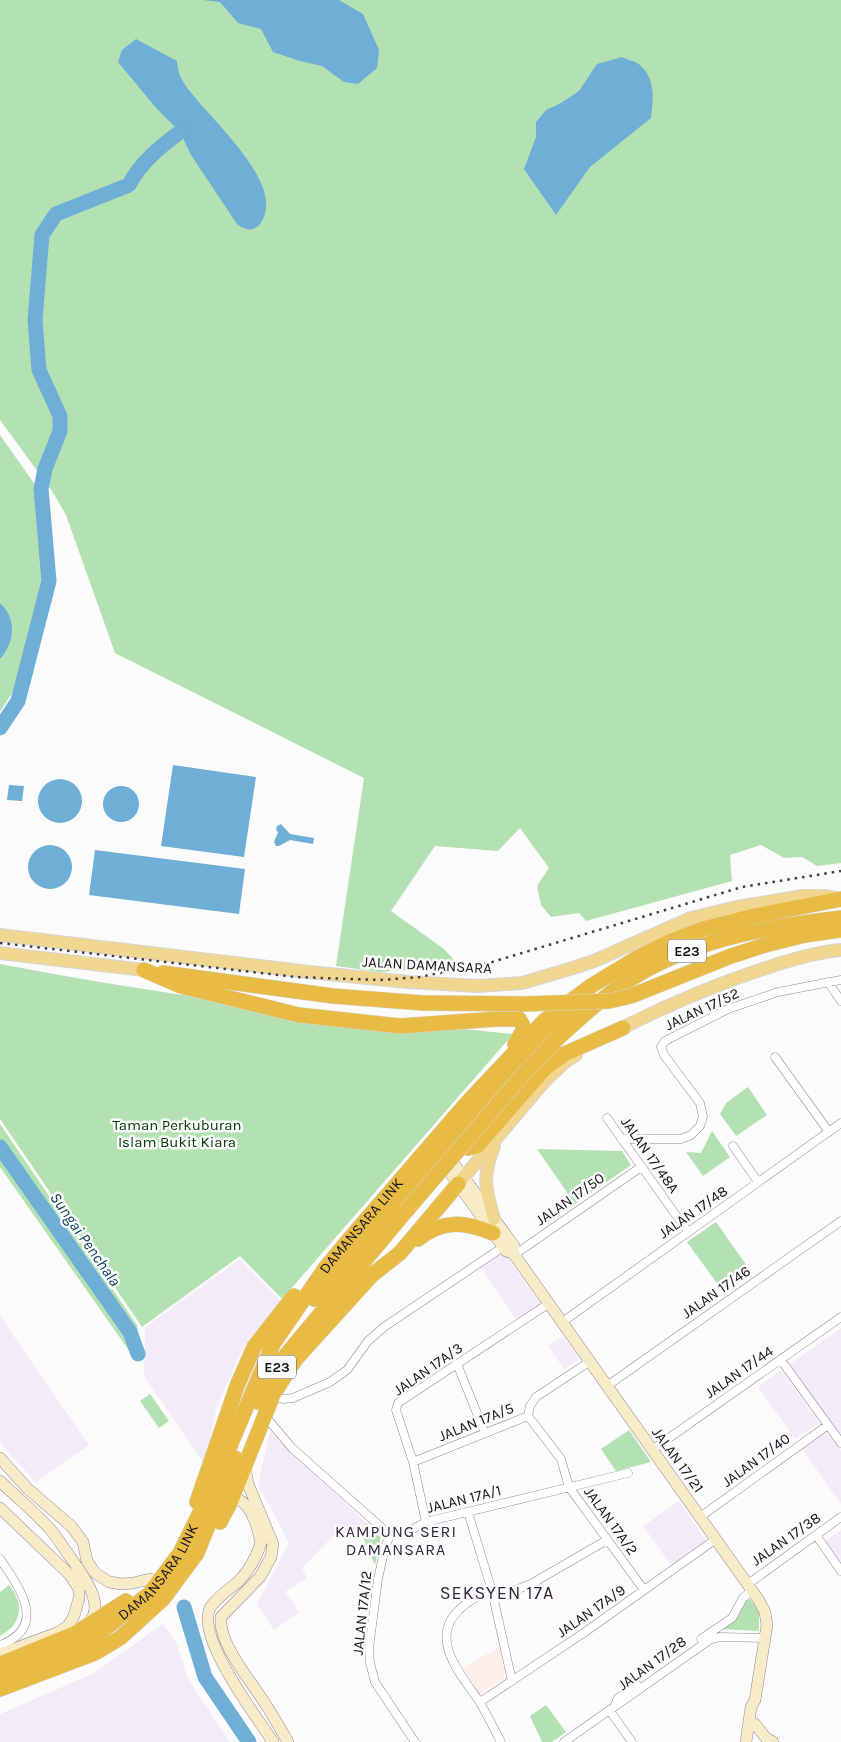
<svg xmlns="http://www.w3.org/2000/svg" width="841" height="1742" font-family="Karla,sans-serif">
	<rect width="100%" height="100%" fill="#fbfbfb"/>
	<path fill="#f2ebfa" d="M 503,1251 L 541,1305 L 517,1321 L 480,1266 Z
		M 240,1259 L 281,1301 L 244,1346 L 216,1408 L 205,1465 L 144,1376 L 145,1327 Z
		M 0,1316 L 89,1445 L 36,1482 L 9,1454 L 0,1441 Z
		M 841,1328 L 841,1436 L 790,1364 Z
		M 563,1336 L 579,1359 L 564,1369 L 548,1346 Z
		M 781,1370 L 819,1423 L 795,1439 L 758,1387 Z
		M 270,1431 L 366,1523 L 351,1539 L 340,1529 L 302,1568 L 307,1578 L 285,1592 L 299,1612 L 274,1630 L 257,1604 L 289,1543 L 258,1484 Z
		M 826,1432 L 841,1451 L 841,1504 L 802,1449 Z
		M 679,1501 L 706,1540 L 671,1565 L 643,1526 Z
		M 841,1530 L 841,1563 L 825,1541 Z
		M 163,1624 L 176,1642 L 188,1679 L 230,1742 L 0,1742 L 0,1714 L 92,1674 Z"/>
	<path fill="#fdeee8" d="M 499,1647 L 505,1678 L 480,1694 L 463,1668 Z"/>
	<path fill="#b4e1b2" d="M 0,0 L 841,0 L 841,863 L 817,866 L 802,857 L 784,858 L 761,845 L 730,855 L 732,881 L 586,921 L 579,913 L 551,917 L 541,905 L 537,886 L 549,868 L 520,828 L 498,851 L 435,846 L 391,911 L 444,949 L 455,961 L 420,969 L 380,972 L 336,966 L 364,778 L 115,653 L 66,515 L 52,491 L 0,420 Z
		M 0,435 L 36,486 L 45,583 L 14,690 L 0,712 Z
		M 0,964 C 170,997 341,1017 513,1034 L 282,1299 L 240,1256 L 142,1327 L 0,1119 Z
		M 748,1087 L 767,1115 L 736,1136 L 720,1114 L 726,1103 Z
		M 0,1124 L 137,1325 L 140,1345 L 130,1352 L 0,1167 Z
		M 712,1131 L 730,1157 L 703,1176 L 686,1152 L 701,1153 Z
		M 537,1149 L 622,1151 L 631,1165 L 575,1204 Z
		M 716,1222 L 752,1273 L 724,1293 L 687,1242 Z
		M 150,1394 L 169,1421 L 159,1428 L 140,1401 Z
		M 629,1430 L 651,1462 L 616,1471 L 601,1449 Z
		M 366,1523 L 381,1537 L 375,1565 L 360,1530 Z
		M 9,1585 C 25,1605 22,1624 0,1636 L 0,1592 Z
		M 746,1599 L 751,1600 L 759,1612 L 759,1631 L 720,1629 Z
		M 546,1705 L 566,1732 L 552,1742 L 542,1742 L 530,1716 Z"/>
	<path fill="#6faed6" d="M 203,0 L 339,0 L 363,14 L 379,50 L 377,68 L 358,84 L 344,82 L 322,66 L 300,61 L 273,52 L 261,29 L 238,23 L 220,2 Z
		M 136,39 L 177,61 C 178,69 179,76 184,83 C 203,114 290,184 260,224 C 253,232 244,230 237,224 L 191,155 L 180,132 L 157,109 L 118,62 L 122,50 Z
		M 622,57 C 627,60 636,61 640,65 C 656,79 653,99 651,118 L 590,167 L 556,215 L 524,169 L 536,137 L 536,122 L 546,110 L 561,103 L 579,91 L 597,64 Z
		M 0,603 C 17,619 15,642 0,659 Z
		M 173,765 L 256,777 L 244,857 L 161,846 Z
		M38 801a22 22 0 1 1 44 0a22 22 0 1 1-44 0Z
		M 9,785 L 24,786 L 22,801 L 7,800 Z
		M103 804a18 18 0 1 1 36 0a18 18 0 1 1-36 0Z
		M 281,824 L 290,834 L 314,838 L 313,844 L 290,840 L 279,846 L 276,846 L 274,842 L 278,832 L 276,830 L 277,826 Z
		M28 867a22 22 0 1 1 44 0a22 22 0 1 1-44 0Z
		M 95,850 L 245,869 L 239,914 L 89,895 Z"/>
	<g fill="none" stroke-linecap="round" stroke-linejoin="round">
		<path stroke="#6faed6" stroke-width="15" d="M 0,728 L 18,701 L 49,581 L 41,489 L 45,469 L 60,431 L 60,416 L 39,370 L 35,320 L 42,235 L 56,214 L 129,185 C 140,163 161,146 180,132
			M 0,1147 L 130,1332 L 138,1354
			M 184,1607 L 205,1677 L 249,1742"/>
		<g stroke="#9285a0" stroke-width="9">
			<path id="street" d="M 828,982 L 841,1001
				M 775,1057 L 829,1132
				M 607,1118 L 688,1232
				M 621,1139 L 681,1139 L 691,1135 L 700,1126 L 703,1117 L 700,1103 L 664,1055 L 661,1047 L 665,1041 L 728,1009 L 778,992 L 841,980
				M 733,1146 L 758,1182
				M 514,1255 L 641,1167
				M 561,1323 L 841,1123
				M 781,1360 L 841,1443
				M 457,1364 L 485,1433
				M 607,1386 L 841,1221
				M 273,1395 L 283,1399 L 293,1398 L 330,1382 L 347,1370 L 368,1341 L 384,1327 L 503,1247
				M 265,1416 L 292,1448 L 390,1535
				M 528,1416 L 561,1459 L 569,1487 L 644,1590
				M 528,1416 L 530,1406 L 536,1397 L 589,1362
				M 652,1450 L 841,1317
				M 413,1462 L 528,1416
				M 468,1512 L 492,1591 L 512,1681
				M 700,1517 L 828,1425
				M 426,1522 L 413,1462 L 396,1410 L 398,1403 L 548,1304
				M 390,1535 L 409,1531 L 426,1522 L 628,1473
				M 390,1535 L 385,1547 L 378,1579 L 369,1648 L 370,1663 L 375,1682 L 415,1742
				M 816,1535 L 841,1571
				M 0,1559 C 19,1587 49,1627 0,1645
				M 748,1584 L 841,1517
				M 492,1591 C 479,1595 469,1600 459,1610 C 428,1639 462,1676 479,1701 C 487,1714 494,1729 501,1742
				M 494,1598 L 531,1584 L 607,1540
				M 701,1639 L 732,1618 L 743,1598 L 752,1590
				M 480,1702 L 585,1632 L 716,1539
				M 615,1705 L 618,1698 L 637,1685
				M 610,1711 L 632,1742
				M 564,1742 L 711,1639 L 720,1637 L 766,1638"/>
		</g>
		<g stroke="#9285a0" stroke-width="12">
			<path id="secondary" d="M 446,1153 L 514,1246 L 513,1253
				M 441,1160 L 506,1251 L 513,1253 L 758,1599 L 765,1612 L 767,1625 L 755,1700 L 751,1707 L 746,1742
				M 0,1458 L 28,1489 L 71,1526 L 83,1542 L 87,1561 L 95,1573 L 109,1582 L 122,1584 L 133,1583 L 150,1579
				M 245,1467 L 248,1484 L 273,1544 L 271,1557 L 260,1577 L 221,1617 C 218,1644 252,1682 266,1705 C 274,1717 281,1730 288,1742
				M 0,1481 C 16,1497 35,1512 50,1529 C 57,1537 62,1546 68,1554 C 80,1571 109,1606 87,1624
				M 230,1503 L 238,1499 C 253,1507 258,1529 261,1543 C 256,1558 249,1571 238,1582 C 229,1589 219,1596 212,1605 C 191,1632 257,1717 273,1742
				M 0,1508 L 70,1575 L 79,1589 L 79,1598 L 74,1616 L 68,1626 L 57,1633 L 0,1654
				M 755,1724 L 766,1738 L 773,1742"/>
		</g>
		<g stroke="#d6d5d7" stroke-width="14">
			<path id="primary" d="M 0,935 L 309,972 L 408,982 L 478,986 L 522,983 L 573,968 L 594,961 L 691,918 L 737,907 L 803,896 L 826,896 L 835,898
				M 0,953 L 144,970
				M 614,1032 C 663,1007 714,985 766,968 C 790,960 816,952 841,950
				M 494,1146 C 482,1177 485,1187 494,1219
				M 458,1184 L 544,1082 L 566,1061 L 576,1055"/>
		</g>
		<g stroke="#d6d5d7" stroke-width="16">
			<g id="highway">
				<path d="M 765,945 L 805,935 L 841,930"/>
				<path d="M 144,970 L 181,986 L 299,1015 L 400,1026 L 497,1019 L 519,1019 L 522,1024 L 524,1029 L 515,1044"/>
				<path d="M 163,973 L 333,996 L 423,1003"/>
				<path d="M 557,1039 C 581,1017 606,994 634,977 C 696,939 770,926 841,918"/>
				<path d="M 461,1134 L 460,1140 L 468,1148 L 477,1146 L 544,1069 L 564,1054 L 623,1028"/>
				<path d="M 418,1239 C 444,1219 464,1222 493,1233"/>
				<path d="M 314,1299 L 512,1069 L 548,1032 L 574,1010"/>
				<path d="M 258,1402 L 281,1361 L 406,1211"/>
				<path d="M 197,1502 L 237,1386 L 254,1347 L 294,1296"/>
				<path d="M 220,1522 L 230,1503 L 273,1395 L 295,1360 L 372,1275 L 400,1253 L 458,1184"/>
				<path d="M 0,1664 L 74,1634 L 126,1601"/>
				<path id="s1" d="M 0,1676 L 86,1644 L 150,1593 L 180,1553 L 213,1486 L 273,1344 L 326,1267 L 351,1237 L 466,1104 L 544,1021 L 591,986 L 637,958 L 669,942 L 703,929 L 754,916 L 841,899"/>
				<path d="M 0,1689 L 95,1653 L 120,1638 L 163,1599 L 197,1553 L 235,1458"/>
			</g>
		</g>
		<use href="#street" stroke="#fff" stroke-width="8"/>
		<use href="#secondary" stroke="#f8ebc7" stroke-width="11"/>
		<use href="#primary" stroke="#f1d68f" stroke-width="12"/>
		<use href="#highway" stroke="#e8bb45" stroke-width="15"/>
		<path stroke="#433f47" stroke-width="2.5" stroke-dasharray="2.5 5" stroke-linecap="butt" d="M 0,943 L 296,977 L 380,980 L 420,977 L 492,962 L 742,887 L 841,871"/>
		<g stroke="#d6d5d7" stroke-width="16" stroke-linecap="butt">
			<path id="highway-bridge" d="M 423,1003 L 523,1004 L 609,1001 L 631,996 L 731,956 L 765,945
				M 406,1211 L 520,1078 L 557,1039"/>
		</g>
		<use href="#highway-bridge" stroke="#e8bb45" stroke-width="15"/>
	</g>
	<g text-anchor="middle" stroke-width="5" stroke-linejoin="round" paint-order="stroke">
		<g fill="#fbfbfb" stroke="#5e5a61" stroke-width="1">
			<rect x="668" y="939.5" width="38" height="23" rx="4"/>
			<rect x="258" y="1355.5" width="38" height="23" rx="4"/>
		</g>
		<g font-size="14" font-weight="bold" fill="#1a151f">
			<text x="687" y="956">E23</text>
			<text x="277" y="1372">E23</text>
		</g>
		<g font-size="15" fill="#1a151f" stroke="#fbfbfb">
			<text transform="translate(427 965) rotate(3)" y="5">JALAN DAMANSARA</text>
			<text transform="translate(702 1009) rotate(-25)" y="5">JALAN 17/52</text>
			<text transform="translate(650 1155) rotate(55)" y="5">JALAN 17/48A</text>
			<text transform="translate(570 1199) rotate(-35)" y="5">JALAN 17/50</text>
			<text transform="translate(693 1212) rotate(-35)" y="5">JALAN 17/48</text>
			<text dy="5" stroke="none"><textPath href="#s1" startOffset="600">DAMANSARA LINK</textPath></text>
			<text transform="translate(716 1292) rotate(-35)" y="5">JALAN 17/46</text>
			<text transform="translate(428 1369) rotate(-35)" y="5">JALAN 17A/3</text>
			<text transform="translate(739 1372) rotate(-35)" y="5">JALAN 17/44</text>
			<text transform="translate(476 1422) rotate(-22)" y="5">JALAN 17A/5</text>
			<text transform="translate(678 1460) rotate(54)" y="5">JALAN 17/21</text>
			<text transform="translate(756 1460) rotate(-36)" y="5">JALAN 17/40</text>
			<text transform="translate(464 1499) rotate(-14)" y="5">JALAN 17A/1</text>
			<text transform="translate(611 1521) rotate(54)" y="5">JALAN 17A/2</text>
			<text transform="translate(786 1539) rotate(-35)" y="5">JALAN 17/38</text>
			<text dy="5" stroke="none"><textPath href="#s1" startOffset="195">DAMANSARA LINK</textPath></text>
			<text transform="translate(591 1611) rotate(-35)" y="5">JALAN 17A/9</text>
			<text transform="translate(362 1613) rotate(-84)" y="5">JALAN 17A/12</text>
			<text transform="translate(652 1663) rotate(-36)" y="5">JALAN 17/28</text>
		</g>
		<g font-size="15" fill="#013705" stroke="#fbfbfb">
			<text x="177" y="1130">Taman Perkuburan<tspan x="177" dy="17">Islam Bukit Kiara</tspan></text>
		</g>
		<g font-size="16" font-style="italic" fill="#033a55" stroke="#fbfbfb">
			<text transform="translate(86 1239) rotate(55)" y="6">Sungai Penchala</text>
		</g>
		<g font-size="16" letter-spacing="1" fill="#32273d" stroke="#fbfbfb">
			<text x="396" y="1537">KAMPUNG SERI<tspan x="396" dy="18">DAMANSARA</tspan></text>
		</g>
		<g font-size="18" letter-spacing="1" fill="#32273d" stroke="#fbfbfb">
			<text x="497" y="1599">SEKSYEN 17A</text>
		</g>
	</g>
</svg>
